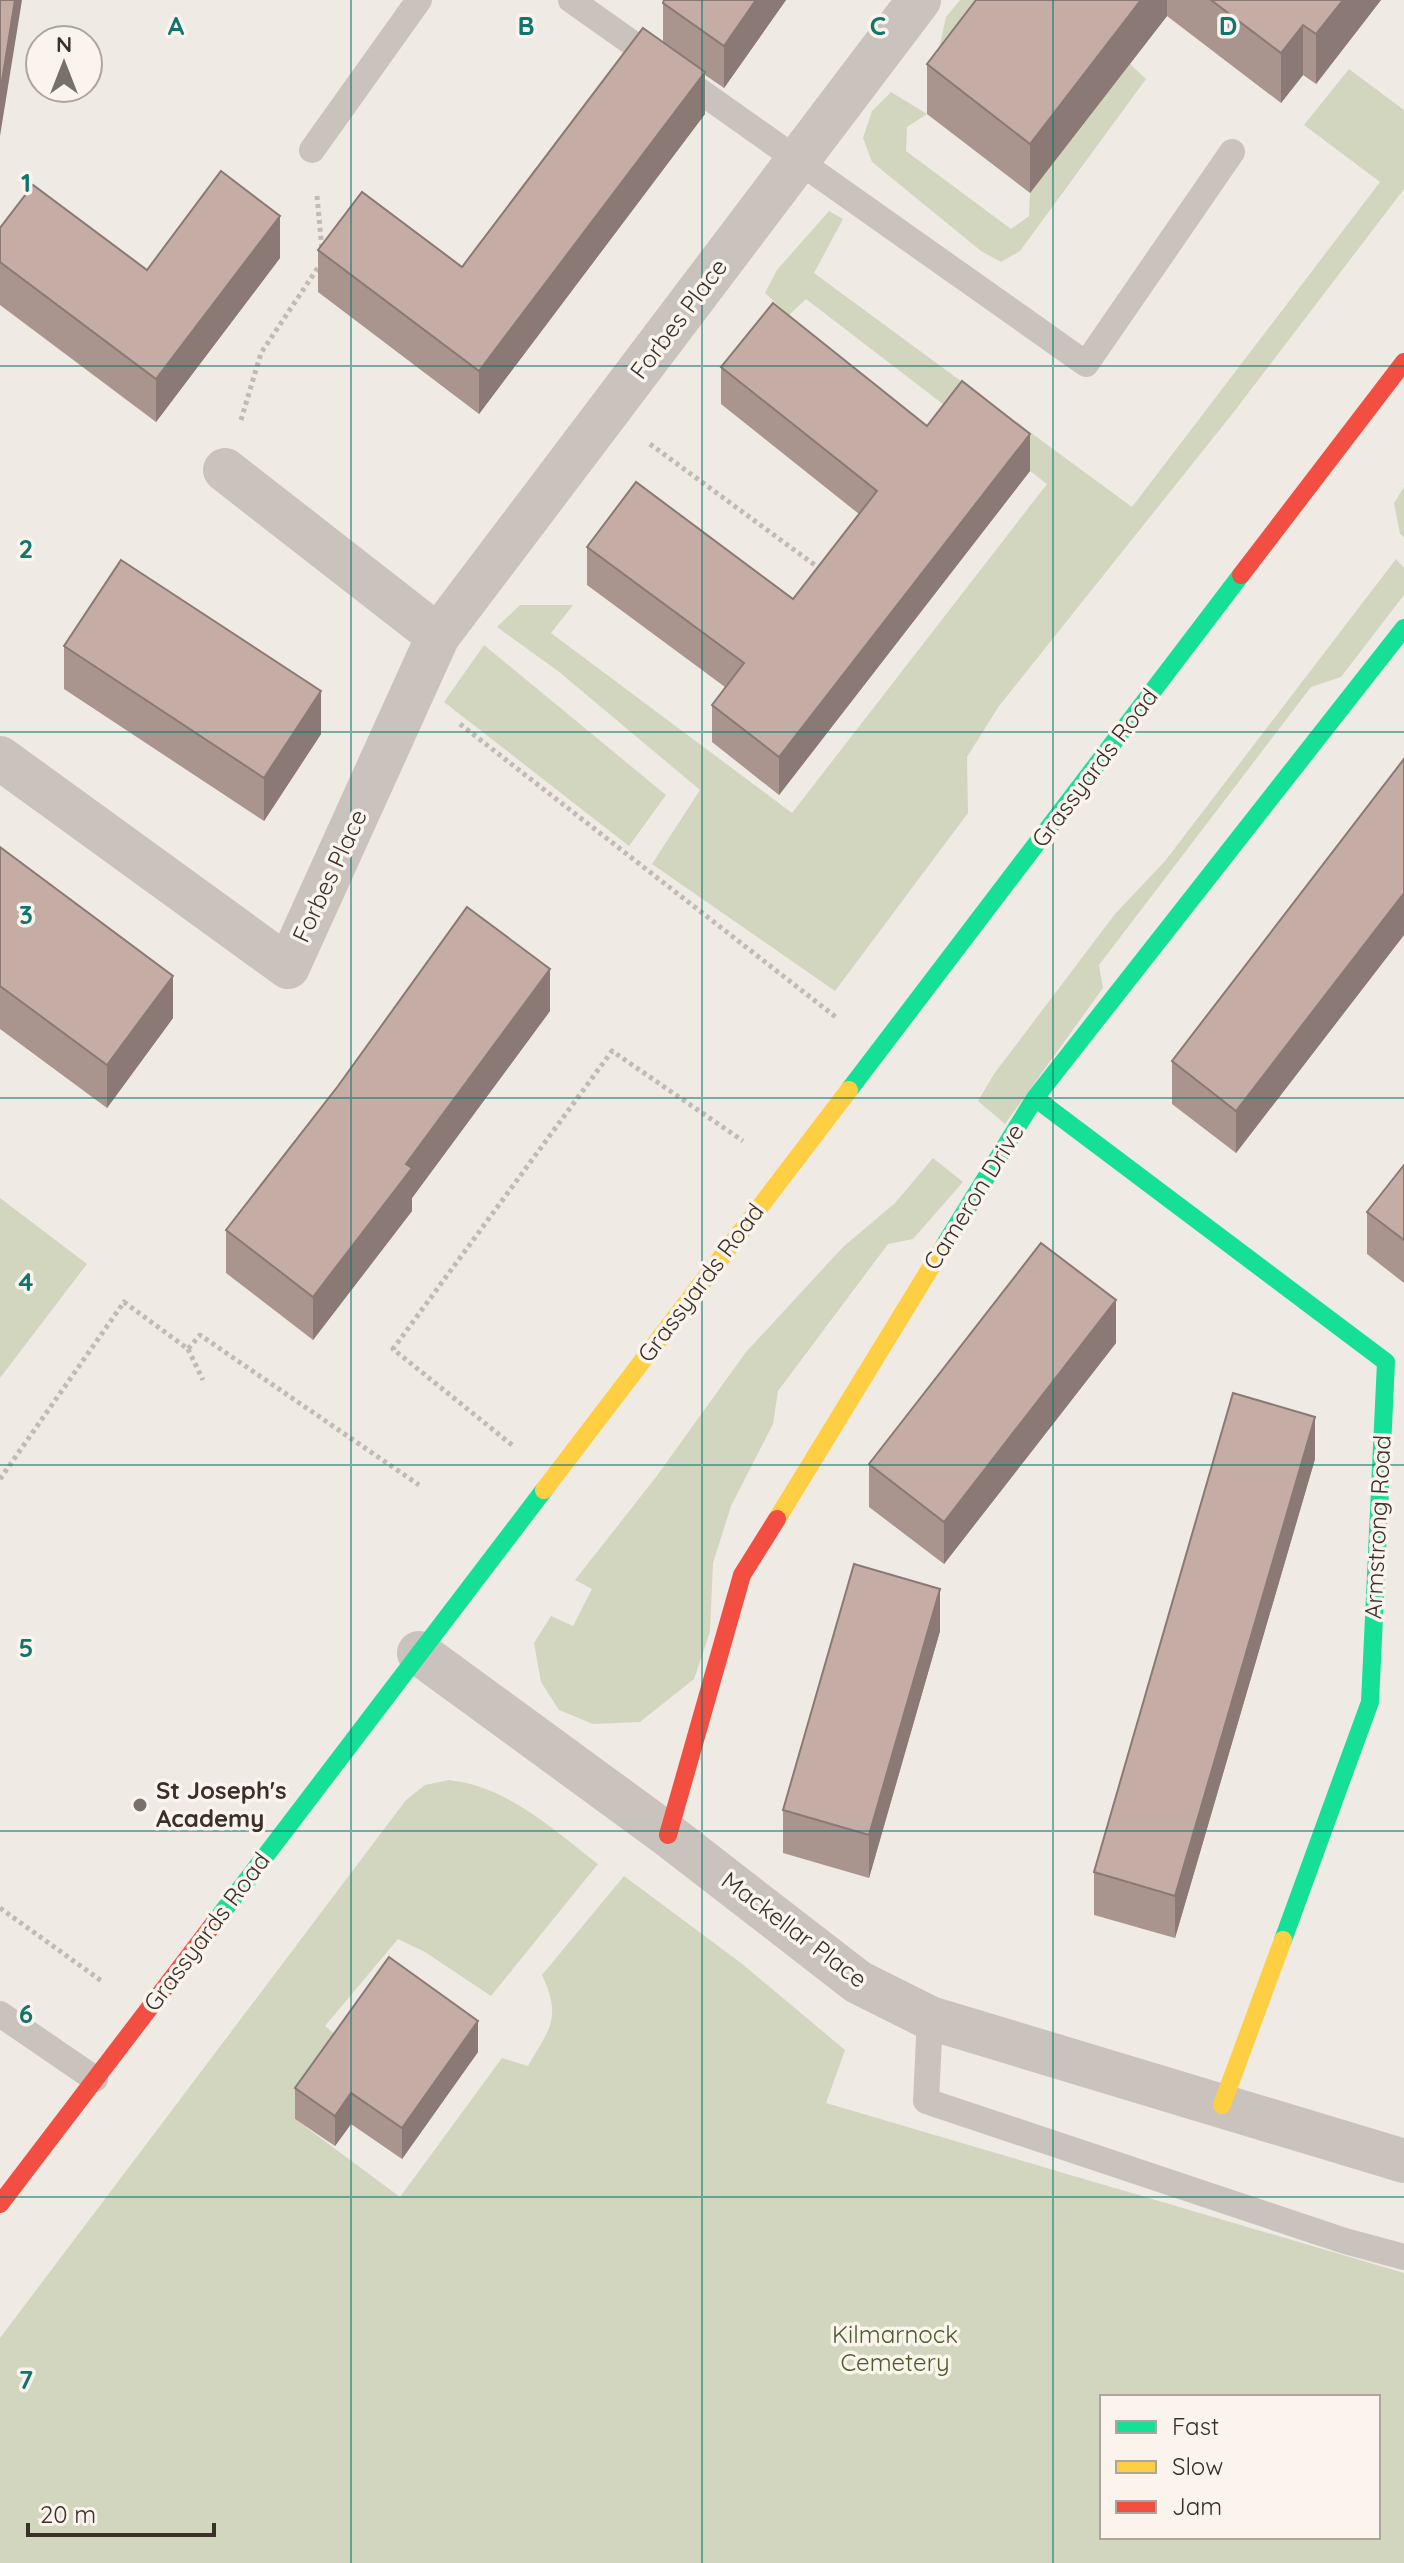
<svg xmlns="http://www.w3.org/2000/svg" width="1404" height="2563" font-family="Quicksand,sans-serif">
	<rect width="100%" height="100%" fill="#f0eae4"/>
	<path fill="#d2d6be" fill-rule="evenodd" d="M 960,0 L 1014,0 L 938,53 L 946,17 Z
		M 1130,64 L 1146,79 L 1020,251 L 1001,262 L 981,251 L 872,162 L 863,138 L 872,111 L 891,92 L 927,114 L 907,127 L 906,151 L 1011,229 L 1029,216 L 1030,193 Z
		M 1349,69 L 1404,110 L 1404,189 L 1233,413 L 999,706 L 967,757 L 968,813 L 835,991 L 652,864 L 700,790 L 558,671 L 497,627 L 520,605 L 573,605 L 551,633 L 792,813 L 1047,484 L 806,299 L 789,315 L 765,293 L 777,270 L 829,211 L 843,219 L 814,273 L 1132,507 L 1380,182 L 1304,125 Z
		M 1404,487 L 1404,537 L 1400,534 L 1394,503 Z
		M 1396,559 L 1404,568 L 1404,595 L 1341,677 L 1311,687 L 1099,965 L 1103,988 L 1005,1124 L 978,1101 L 994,1074 L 1115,914 L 1165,861 Z
		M 484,645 L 666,795 L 629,846 L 444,702 Z
		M 933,1158 L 963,1182 L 913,1239 L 888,1244 L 778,1391 L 773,1424 L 731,1506 L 713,1563 L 710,1632 L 694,1679 L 640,1722 L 593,1724 L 559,1710 L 541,1682 L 534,1643 L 551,1616 L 573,1626 L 592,1589 L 575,1580 L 656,1477 L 746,1352 L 843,1247 L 895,1203 Z
		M 0,1198 L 87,1264 L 0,1378 Z
		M 449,1780 C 508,1787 552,1828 598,1864 L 491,1996 L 425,1952 L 398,1939 L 325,2026 L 348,2045 L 295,2119 L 400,2197 L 502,2058 L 528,2066 C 550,2028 562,2018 542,1975 L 624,1876 L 741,1963 L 845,2050 L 826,2103 L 1404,2273 L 1404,2563 L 0,2563 L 0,2338 L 406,1800 L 425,1785 ZM 1102,2397 L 1378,2397 L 1378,2537 L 1102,2537 Z"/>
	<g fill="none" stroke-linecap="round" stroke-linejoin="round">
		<path stroke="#c2bab5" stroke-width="5" stroke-dasharray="4 4" stroke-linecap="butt" d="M 317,196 L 322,249
			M 241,420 L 261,353 L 321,263
			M 650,444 L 823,571
			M 460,724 L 837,1018
			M 188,1349 L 203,1380
			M 512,1445 L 393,1349 L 612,1051 L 743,1141
			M 0,1479 L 124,1302 L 188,1349 L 200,1335 L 419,1485
			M 0,1908 L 103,1982"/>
		<path stroke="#c9c2bd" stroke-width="26" d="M 571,0 L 1086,364 L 1232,152
			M 312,150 L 419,0
			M 0,2014 L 95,2079
			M 930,2018 L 926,2101 L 1345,2241 L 1404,2257"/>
		<path stroke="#c9c2bd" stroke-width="44" d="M 225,470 L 438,636 L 919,0
			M 0,758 L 288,967 L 438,636
			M 419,1653 L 668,1835 L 858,1982 L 930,2018 L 1404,2161"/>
		<path stroke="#16e098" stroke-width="18" d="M 849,1090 L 1241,575
			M 1035,1098 L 1386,1362 L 1370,1702 L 1283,1940
			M 944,1246 L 1035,1098 L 1404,628
			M 215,1922 L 544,1490"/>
		<path stroke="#ffcf43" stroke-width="18" d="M 544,1490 L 849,1090
			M 777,1519 L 944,1246
			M 1222,2105 L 1283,1940"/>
		<path stroke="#f24e42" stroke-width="18" d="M 1241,575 L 1404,362
			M 668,1835 L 742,1575 L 777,1519
			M 0,2204 L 215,1922"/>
	</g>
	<path fill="#a9958e" d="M 786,0 L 724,88 L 705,75 L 705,114 L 479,414 L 318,292 L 318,250 L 462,267 L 663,42 L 663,3 Z
		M 976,0 L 1381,0 L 1316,84 L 1303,75 L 1281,103 L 1167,16 L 1030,193 L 927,114 L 927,64 Z
		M 0,228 L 147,270 L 280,258 L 156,422 L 0,305 Z
		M 721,367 L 927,426 L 1030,471 L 779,795 L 712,742 L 712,705 L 725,687 L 587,585 L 587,547 L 793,599 L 859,514 L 721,404 Z
		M 64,646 L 321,734 L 264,821 L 64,689 Z
		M 1404,759 L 1404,935 L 1236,1153 L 1172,1104 L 1172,1061 Z
		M 0,847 L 173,1018 L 107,1108 L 0,1029 Z
		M 550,1011 L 412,1198 L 412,1211 L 313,1340 L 226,1273 L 226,1230 Z
		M 1404,1165 L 1404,1283 L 1367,1254 L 1367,1212 Z
		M 1116,1343 L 944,1564 L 869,1507 L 869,1464 Z
		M 1315,1459 L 1175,1938 L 1094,1915 L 1094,1872 Z
		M 940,1631 L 869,1878 L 783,1853 L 783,1810 Z
		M 478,2052 L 402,2159 L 351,2124 L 335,2146 L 295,2119 L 295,2088 Z"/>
	<path fill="#8a7974" d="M 15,0 L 22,0 L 0,136 L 0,93 Z
		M 756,0 L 786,0 L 724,88 L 724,46 Z
		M 1141,0 L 1167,0 L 1167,16 L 1030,193 L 1030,144 Z
		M 1343,0 L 1381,0 L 1316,84 L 1316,34 Z
		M 1303,25 L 1303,75 L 1281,103 L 1281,53 Z
		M 705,72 L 705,114 L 479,414 L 479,371 Z
		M 280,216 L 280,258 L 156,422 L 156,379 Z
		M 1030,434 L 1030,471 L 779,795 L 779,757 Z
		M 321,691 L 321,734 L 264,821 L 264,778 Z
		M 1404,893 L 1404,935 L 1236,1153 L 1236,1111 Z
		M 550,969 L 550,1011 L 412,1198 L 412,1211 L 313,1340 L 313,1297 L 406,1164 Z
		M 173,976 L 173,1018 L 107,1108 L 107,1065 Z
		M 1116,1300 L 1116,1343 L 944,1564 L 944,1522 Z
		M 1315,1417 L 1315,1459 L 1175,1938 L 1175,1896 Z
		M 940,1589 L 940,1631 L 869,1878 L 869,1835 Z
		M 478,2021 L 478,2052 L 402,2159 L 402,2128 Z
		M 351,2093 L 351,2124 L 335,2146 L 335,2116 Z"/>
	<path fill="#c5ada5" stroke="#8a7974" stroke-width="2" d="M 0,0 L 15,0 L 0,93 Z
		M 664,0 L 756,0 L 724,46 L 663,3 Z
		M 976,0 L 1141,0 L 1030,144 L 927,64 Z
		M 1211,0 L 1343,0 L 1316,34 L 1303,25 L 1281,53 Z
		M 643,28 L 705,72 L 479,371 L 318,250 L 362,192 L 462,267 Z
		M 221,171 L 280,216 L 156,379 L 0,262 L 0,228 L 33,185 L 147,270 Z
		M 773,303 L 927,426 L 962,381 L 1030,434 L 779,757 L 712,705 L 744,663 L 587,547 L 636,482 L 793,599 L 877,491 L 721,367 Z
		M 121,560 L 321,691 L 264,778 L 64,646 Z
		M 1404,759 L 1404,893 L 1236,1111 L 1172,1061 Z
		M 0,847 L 173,976 L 107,1065 L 0,986 Z
		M 467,907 L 550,969 L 406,1164 L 412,1168 L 313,1297 L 226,1230 L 338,1086 Z
		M 1404,1165 L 1404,1240 L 1367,1212 Z
		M 1041,1243 L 1116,1300 L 944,1522 L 869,1464 Z
		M 1233,1393 L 1315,1417 L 1175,1896 L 1094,1872 Z
		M 854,1564 L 940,1589 L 869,1835 L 783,1810 Z
		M 389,1957 L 478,2021 L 402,2128 L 351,2093 L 335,2116 L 295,2088 Z"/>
	<path fill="none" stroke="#0f766e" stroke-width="2" stroke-opacity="0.55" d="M 351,0 L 351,2563M 702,0 L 702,2563M 1053,0 L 1053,2563M 0,366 L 1404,366M 0,732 L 1404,732M 0,1098 L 1404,1098M 0,1465 L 1404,1465M 0,1831 L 1404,1831M 0,2197 L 1404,2197"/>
	<circle fill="#7a706b" stroke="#fbf4ed" stroke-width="3" cx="140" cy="1805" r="8"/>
	<g text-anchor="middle" stroke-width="7" stroke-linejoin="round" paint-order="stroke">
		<g font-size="24" fill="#3b2f2a" stroke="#fbf4ed">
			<text transform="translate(679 319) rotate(-53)" y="8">Forbes Place</text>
			<text transform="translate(1095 768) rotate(-53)" y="8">Grassyards Road</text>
			<text transform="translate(330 876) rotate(-65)" y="8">Forbes Place</text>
			<text transform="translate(974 1197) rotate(-58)" y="8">Cameron Drive</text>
			<text transform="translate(701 1283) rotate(-53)" y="8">Grassyards Road</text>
			<text transform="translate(1378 1527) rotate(-87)" y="8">Armstrong Road</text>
			<text transform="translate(794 1930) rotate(37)" y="8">Mackellar Place</text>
			<text transform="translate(207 1932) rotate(-53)" y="8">Grassyards Road</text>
		</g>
		<g font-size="24" font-weight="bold" fill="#3b2f2a" stroke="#fbf4ed" text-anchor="start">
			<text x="156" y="1799">St Joseph's<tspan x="156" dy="28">Academy</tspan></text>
		</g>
		<g font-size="24" fill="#4c5b2c" stroke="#fbf4ed">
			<text x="895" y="2343">Kilmarnock<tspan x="895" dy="28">Cemetery</tspan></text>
		</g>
	</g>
	<g font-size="26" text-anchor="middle" font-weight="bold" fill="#0f766e" stroke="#fbf4ed" stroke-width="7" stroke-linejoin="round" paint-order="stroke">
		<text x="176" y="35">A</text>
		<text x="526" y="35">B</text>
		<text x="878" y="35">C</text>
		<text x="1228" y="35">D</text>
		<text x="26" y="192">1</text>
		<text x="26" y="558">2</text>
		<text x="26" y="924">3</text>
		<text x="26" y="1291">4</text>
		<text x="26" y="1657">5</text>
		<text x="26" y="2023">6</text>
		<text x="26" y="2389">7</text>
	</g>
	<rect x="1100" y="2395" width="280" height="144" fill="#fbf4ed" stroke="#aea59f" stroke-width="2"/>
	<rect x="1116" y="2421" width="40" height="12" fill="#16e098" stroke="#aea59f" stroke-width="2"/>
	<text x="1172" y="2435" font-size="24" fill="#3b2f2a">Fast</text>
	<rect x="1116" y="2461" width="40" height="12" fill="#ffcf43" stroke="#aea59f" stroke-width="2"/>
	<text x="1172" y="2475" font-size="24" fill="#3b2f2a">Slow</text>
	<rect x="1116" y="2501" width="40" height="12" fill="#f24e42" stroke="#aea59f" stroke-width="2"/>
	<text x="1172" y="2515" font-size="24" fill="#3b2f2a">Jam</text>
	<g transform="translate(64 64)"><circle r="38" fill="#fbf4ed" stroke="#aea59f" stroke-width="2"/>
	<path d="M0-6L14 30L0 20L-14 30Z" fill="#7a706b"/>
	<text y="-12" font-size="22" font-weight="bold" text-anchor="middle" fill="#3b2f2a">N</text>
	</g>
	<path d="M28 2523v12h186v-12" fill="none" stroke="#3b2f2a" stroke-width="4"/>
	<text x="40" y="2523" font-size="24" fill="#3b2f2a" stroke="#fbf4ed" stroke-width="6" paint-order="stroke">20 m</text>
</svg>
